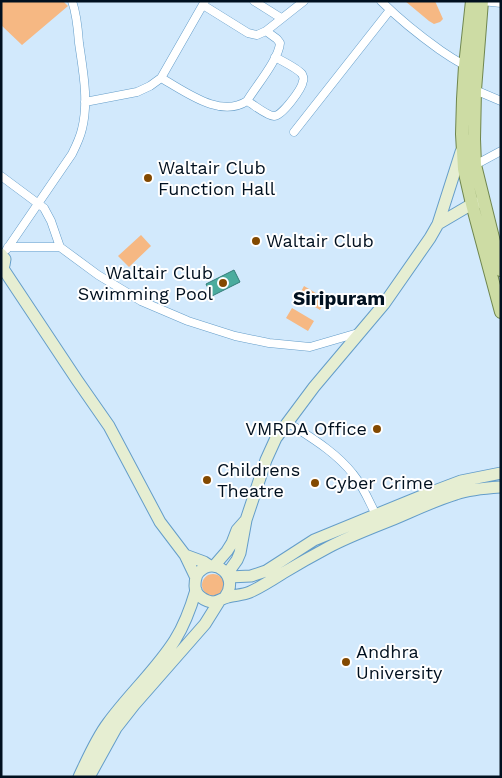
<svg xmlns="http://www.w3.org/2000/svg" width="502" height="778" font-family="'Work Sans',sans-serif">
	<rect width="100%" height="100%" fill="#d2e9fc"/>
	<path fill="#f6b883" d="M 1,1 L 63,1 L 68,6 L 22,45 L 1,25 Z
		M 405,1 L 435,1 L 443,19 L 440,22 L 434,24 L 429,21 Z
		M 141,235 L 151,246 L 129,267 L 118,256 Z
		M 304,286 L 326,299 L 320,310 L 298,297 Z
		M 292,308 L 314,321 L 308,331 L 286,318 Z
		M202 585a11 11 0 1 1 22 0a11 11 0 1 1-22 0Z"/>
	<path fill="#4bac9e" stroke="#347d78" d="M 234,270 L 240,282 L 212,296 L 206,284 Z"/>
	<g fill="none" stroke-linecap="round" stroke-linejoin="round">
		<g stroke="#649dc9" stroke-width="9">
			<path id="street" d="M 254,1 L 281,18
				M 381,1 C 399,19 419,35 440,50 C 449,56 457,62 467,66
				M 482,1 L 501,3
				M 203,5 L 248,33 L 257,35 L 266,31 L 304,1
				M 161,78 C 185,91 220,119 247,101 C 256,86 279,59 280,43 L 277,39 L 266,31
				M 475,90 L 501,101
				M 247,101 C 253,104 267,116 274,116 C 282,116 302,89 303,81 C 304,79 303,76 302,74 C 297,68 282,61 275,57
				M 85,102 L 137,92 L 150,86 L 161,78 L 205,1
				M 294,132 L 390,10
				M 475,165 L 501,151
				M 1,176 L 44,208 L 51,221 L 60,247
				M 8,247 L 60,247 L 98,275 L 141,301 L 188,321 L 235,336 L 269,343 L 310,347 L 358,333
				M 7,249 L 72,154 C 76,146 80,138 82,129 C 89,101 83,71 79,43 C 78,29 77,15 72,1
				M 287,422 C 310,437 336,452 353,474 C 363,486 369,501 376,515"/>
		</g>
		<g stroke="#649dc9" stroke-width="13">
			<path id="secondary" d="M 438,224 L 472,204 L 481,202
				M 1,254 L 5,259 L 4,265 L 1,267
				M 2,267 L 77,380 L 109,426 L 160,522 L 185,555 L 196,578
				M 185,555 L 204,562 L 210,566
				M 214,566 L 227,551 L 232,543 L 237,530 L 245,521
				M 227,574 L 237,560 L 240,553 L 246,520 L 266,460 L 276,438 L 314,387 L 384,304 L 430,238 L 438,224 L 461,152
				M 229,577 L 251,576 L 266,571 L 314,540 L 424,495 L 461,481 L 501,473
				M 225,597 C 240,577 215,555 199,572 C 196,575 195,582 195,586 C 195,595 205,602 214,602 C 219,601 223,598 228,597 C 235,595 243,595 250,592 C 261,587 272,580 283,573 C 298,564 314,555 329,547 C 348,537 369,529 389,521 C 411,512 433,501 456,494 C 470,489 486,488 501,487
				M 79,777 C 88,758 96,739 108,723 C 129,694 156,670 175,640 C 185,624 191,607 196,590
				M 89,777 L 116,728 L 134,705 L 205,624 L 220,600"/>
		</g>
		<g stroke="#6f864e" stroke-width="14">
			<path id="primary" d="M 472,1 L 465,66 L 463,99 L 462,134 L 464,169 L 472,204 L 501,312
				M 482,1 L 475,90 L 474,139 L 475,165 L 501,270"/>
		</g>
		<use href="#street" stroke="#fff" stroke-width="8"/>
		<use href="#secondary" stroke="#e6eed2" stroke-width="11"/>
		<use href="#primary" stroke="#cddca4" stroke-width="12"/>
	</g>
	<g fill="#834900" stroke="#fff" stroke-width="2">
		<circle cx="148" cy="178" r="5"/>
		<circle cx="256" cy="241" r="5"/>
		<circle cx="223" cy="283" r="5"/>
		<circle cx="377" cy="429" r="5"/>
		<circle cx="207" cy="480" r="5"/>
		<circle cx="315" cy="483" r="5"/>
		<circle cx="346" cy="662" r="5"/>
	</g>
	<g text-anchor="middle" stroke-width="4" stroke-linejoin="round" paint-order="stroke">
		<g font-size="18" fill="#00101f" stroke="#fff" text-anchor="start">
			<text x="158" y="174">Waltair Club<tspan x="158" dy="21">Function Hall</tspan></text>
			<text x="266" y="247">Waltair Club</text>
			<text x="213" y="279" text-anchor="end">Waltair Club<tspan x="213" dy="21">Swimming Pool</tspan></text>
			<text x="367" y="435" text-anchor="end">VMRDA Office</text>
			<text x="217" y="476">Childrens<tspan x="217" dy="21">Theatre</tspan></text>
			<text x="325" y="489">Cyber Crime</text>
			<text x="356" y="658">Andhra<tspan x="356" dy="21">University</tspan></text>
		</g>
		<g font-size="19" font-weight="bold" fill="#00101f" stroke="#fff">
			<text x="339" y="305">Siripuram</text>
		</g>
	</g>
	<rect width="502" height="778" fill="none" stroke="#00101f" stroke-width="5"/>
</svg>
